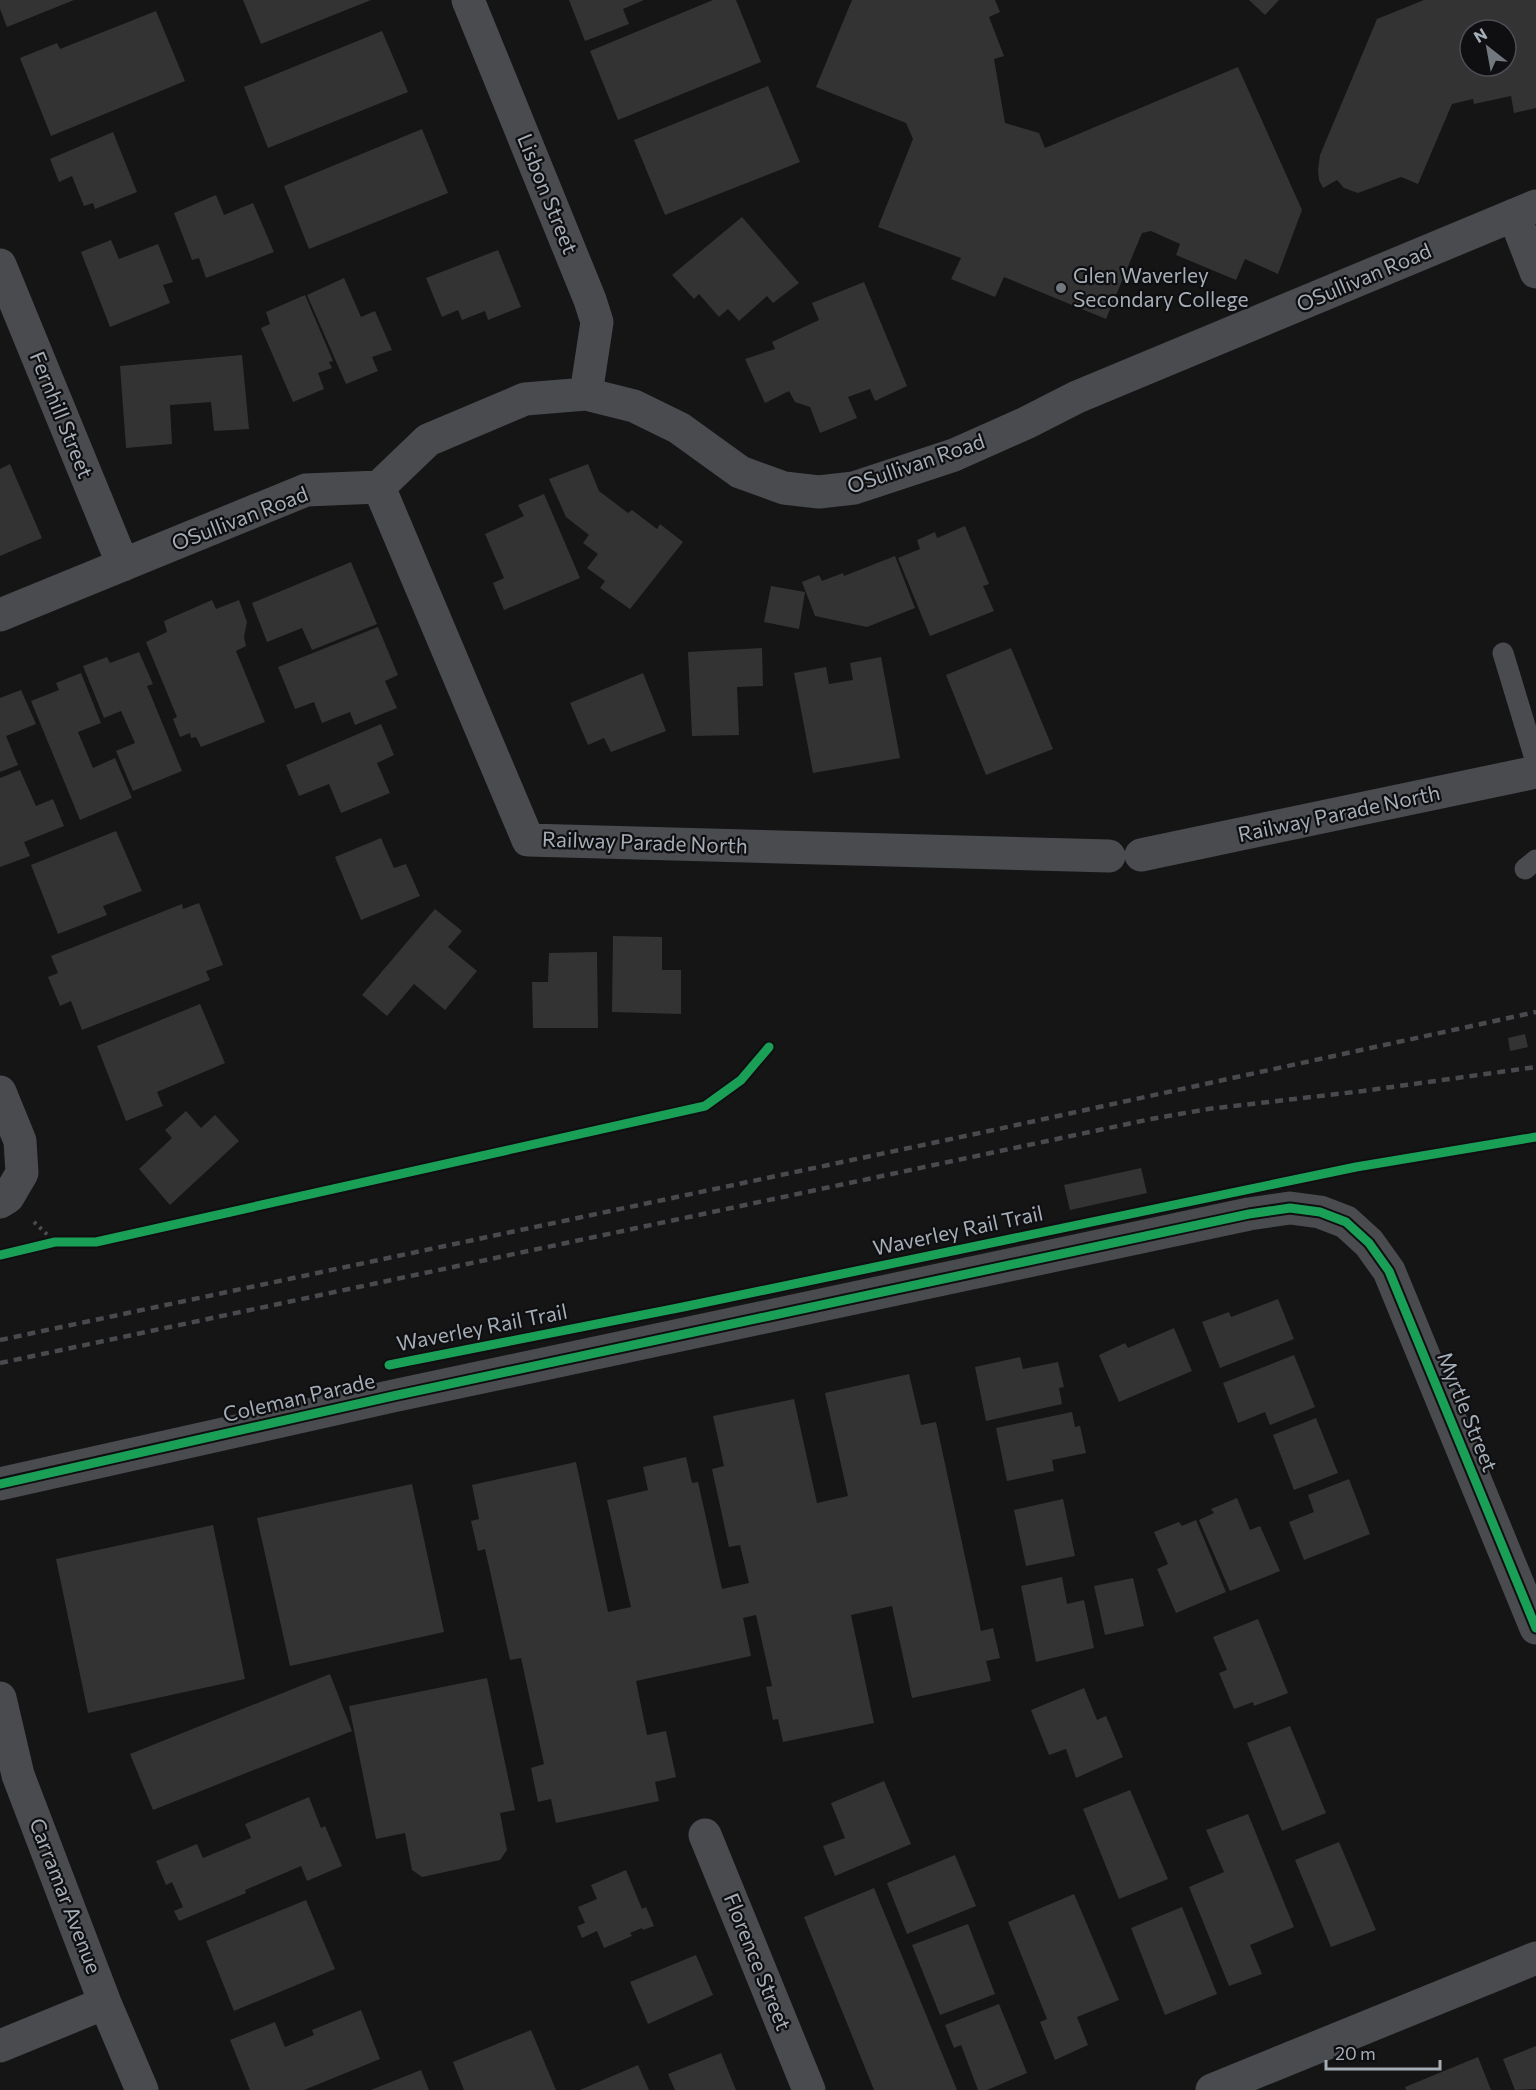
<svg xmlns="http://www.w3.org/2000/svg" width="1536" height="2090" font-family="Commissioner,sans-serif">
	<rect width="100%" height="100%" fill="#151515"/>
	<path fill="#333334" fill-rule="evenodd" d="M 0,0 L 74,0 L 7,27 L 0,9 Z
		M 243,0 L 371,0 L 261,44 Z
		M 569,0 L 644,0 L 623,9 L 629,24 L 585,41 Z
		M 713,0 L 736,0 L 761,62 L 618,120 L 590,51 Z
		M 852,0 L 995,0 L 1000,12 L 989,17 L 1004,56 L 994,59 L 1005,123 L 1039,133 L 1045,148 L 1238,67 L 1302,210 L 1278,274 L 1245,259 L 1236,280 L 1176,255 L 1180,244 L 1151,231 L 1142,233 L 1106,319 L 1004,277 L 995,297 L 951,279 L 961,258 L 878,227 L 913,139 L 906,123 L 816,87 Z
		M 1249,0 L 1279,0 L 1265,15 Z
		M 1424,0 L 1536,0 L 1536,108 L 1514,113 L 1511,96 L 1474,104 L 1473,99 L 1452,104 L 1418,184 L 1401,177 L 1358,193 L 1344,188 L 1337,180 L 1323,188 L 1319,180 L 1318,170 L 1320,155 L 1377,19 ZM 1470,30 L 1506,30 L 1506,66 L 1470,66 Z
		M 156,11 L 185,81 L 51,136 L 20,58 L 57,43 L 60,49 Z
		M 382,31 L 408,92 L 268,148 L 244,87 Z
		M 768,86 L 800,162 L 665,215 L 634,140 Z
		M 422,129 L 448,193 L 309,249 L 284,186 Z
		M 113,132 L 137,192 L 95,209 L 93,203 L 84,206 L 72,176 L 59,182 L 50,159 Z
		M 216,195 L 224,215 L 253,203 L 274,252 L 206,278 L 199,258 L 192,260 L 174,213 Z
		M 742,217 L 799,283 L 773,303 L 767,296 L 739,321 L 728,309 L 719,317 L 699,294 L 694,299 L 672,275 Z
		M 111,240 L 119,259 L 158,244 L 173,282 L 163,285 L 170,303 L 110,327 L 81,252 Z
		M 498,250 L 521,307 L 488,320 L 485,311 L 462,320 L 458,310 L 442,317 L 426,278 Z
		M 344,278 L 361,317 L 375,311 L 392,350 L 372,357 L 378,371 L 346,384 L 307,295 Z
		M 864,282 L 907,386 L 875,401 L 870,389 L 848,397 L 857,418 L 820,433 L 810,407 L 795,402 L 789,391 L 765,403 L 745,359 L 775,349 L 772,342 L 819,320 L 812,303 Z
		M 305,295 L 333,361 L 329,362 L 332,368 L 318,373 L 324,389 L 293,402 L 261,328 L 270,324 L 266,312 Z
		M 242,355 L 249,429 L 214,431 L 211,402 L 170,405 L 172,444 L 126,448 L 120,366 Z
		M 10,464 L 42,538 L 0,556 L 0,469 Z
		M 588,464 L 599,491 L 628,513 L 632,510 L 657,529 L 660,524 L 683,542 L 630,609 L 600,588 L 605,581 L 587,568 L 598,554 L 583,543 L 589,535 L 566,517 L 549,479 Z
		M 544,494 L 580,578 L 504,610 L 493,583 L 504,578 L 485,534 L 524,516 L 518,505 Z
		M 965,526 L 989,584 L 983,586 L 994,611 L 930,636 L 898,558 L 920,549 L 917,540 L 935,532 L 937,538 Z
		M 895,556 L 915,608 L 867,627 L 815,616 L 802,582 L 819,575 L 822,581 L 843,573 L 844,576 Z
		M 351,562 L 377,624 L 312,650 L 302,628 L 267,642 L 252,603 Z
		M 771,586 L 805,592 L 799,629 L 764,622 Z
		M 212,600 L 216,609 L 239,600 L 247,622 L 244,637 L 246,646 L 236,651 L 265,722 L 201,747 L 196,737 L 191,738 L 190,733 L 180,737 L 173,719 L 177,717 L 146,642 L 167,632 L 164,621 Z
		M 378,627 L 398,675 L 385,681 L 397,708 L 355,725 L 350,712 L 322,723 L 314,702 L 295,709 L 278,667 Z
		M 762,648 L 763,686 L 737,687 L 739,735 L 692,736 L 688,652 Z
		M 1011,648 L 1053,749 L 986,775 L 946,675 Z
		M 139,652 L 153,684 L 147,686 L 182,771 L 133,791 L 116,751 L 135,743 L 121,711 L 104,718 L 83,666 L 107,657 L 110,663 Z
		M 881,657 L 900,758 L 813,773 L 794,673 L 826,667 L 829,684 L 853,680 L 850,663 Z
		M 81,673 L 101,723 L 78,732 L 93,768 L 115,758 L 132,798 L 80,820 L 31,701 L 59,690 L 56,683 Z
		M 643,673 L 666,731 L 611,752 L 604,738 L 588,745 L 570,703 Z
		M 21,690 L 36,724 L 6,736 L 18,765 L 0,772 L 0,698 Z
		M 381,724 L 394,755 L 377,763 L 390,793 L 341,813 L 329,784 L 299,796 L 286,765 Z
		M 20,770 L 36,806 L 53,799 L 64,826 L 24,842 L 30,856 L 0,867 L 0,778 Z
		M 116,831 L 142,891 L 103,906 L 107,915 L 58,934 L 31,865 Z
		M 381,838 L 394,868 L 406,864 L 420,896 L 361,920 L 335,857 Z
		M 199,903 L 223,965 L 206,971 L 210,980 L 82,1030 L 71,1001 L 60,1006 L 48,977 L 58,973 L 51,956 L 182,904 L 183,909 Z
		M 435,909 L 462,931 L 448,947 L 477,971 L 445,1010 L 414,984 L 387,1016 L 362,995 Z
		M 613,936 L 662,937 L 662,970 L 681,970 L 681,1014 L 612,1012 Z
		M 597,952 L 598,1028 L 533,1028 L 532,982 L 548,982 L 549,953 Z
		M 200,1004 L 225,1063 L 157,1092 L 163,1106 L 126,1121 L 97,1046 Z
		M 1525,1034 L 1528,1047 L 1510,1051 L 1508,1038 Z
		M 186,1111 L 201,1128 L 215,1115 L 239,1141 L 170,1205 L 139,1169 L 172,1138 L 165,1130 Z
		M 1141,1168 L 1147,1193 L 1070,1210 L 1064,1185 Z
		M 1278,1299 L 1294,1339 L 1220,1368 L 1202,1322 L 1229,1312 L 1231,1317 Z
		M 1174,1328 L 1192,1371 L 1119,1402 L 1099,1355 L 1125,1343 L 1128,1348 Z
		M 1294,1355 L 1315,1407 L 1270,1425 L 1265,1412 L 1238,1423 L 1223,1383 Z
		M 1020,1357 L 1023,1369 L 1058,1362 L 1064,1387 L 1059,1388 L 1062,1404 L 986,1421 L 975,1367 Z
		M 909,1374 L 921,1425 L 936,1422 L 981,1631 L 993,1628 L 1000,1658 L 986,1661 L 991,1681 L 912,1698 L 892,1606 L 851,1615 L 874,1723 L 783,1742 L 778,1719 L 773,1720 L 766,1687 L 772,1686 L 756,1615 L 743,1618 L 751,1656 L 636,1681 L 647,1735 L 666,1731 L 676,1777 L 655,1782 L 659,1801 L 556,1823 L 551,1799 L 538,1802 L 531,1768 L 544,1764 L 521,1658 L 510,1660 L 485,1549 L 478,1551 L 471,1521 L 479,1519 L 472,1485 L 576,1462 L 608,1612 L 631,1607 L 607,1500 L 648,1490 L 643,1467 L 686,1457 L 692,1483 L 698,1482 L 722,1589 L 749,1583 L 740,1545 L 729,1547 L 712,1469 L 724,1466 L 713,1416 L 794,1399 L 817,1503 L 848,1496 L 825,1393 Z
		M 1072,1412 L 1075,1427 L 1080,1426 L 1086,1453 L 1052,1460 L 1054,1471 L 1007,1481 L 996,1428 Z
		M 1316,1418 L 1338,1473 L 1294,1490 L 1273,1435 Z
		M 1349,1479 L 1370,1534 L 1304,1560 L 1289,1522 L 1314,1512 L 1308,1495 Z
		M 412,1484 L 444,1632 L 290,1666 L 257,1518 Z
		M 1237,1498 L 1250,1530 L 1260,1526 L 1280,1571 L 1230,1591 L 1199,1520 L 1214,1513 L 1211,1509 Z
		M 1063,1499 L 1075,1556 L 1026,1566 L 1014,1510 Z
		M 1196,1520 L 1226,1592 L 1176,1613 L 1157,1569 L 1168,1564 L 1154,1532 L 1179,1522 L 1182,1526 Z
		M 213,1525 L 245,1679 L 88,1713 L 56,1559 Z
		M 1062,1577 L 1067,1604 L 1084,1600 L 1094,1648 L 1036,1662 L 1021,1586 Z
		M 1133,1578 L 1144,1626 L 1105,1635 L 1094,1586 Z
		M 1258,1619 L 1288,1693 L 1254,1706 L 1253,1702 L 1234,1709 L 1219,1673 L 1227,1670 L 1213,1637 Z
		M 330,1674 L 352,1731 L 153,1810 L 130,1754 Z
		M 487,1678 L 515,1810 L 500,1813 L 507,1850 L 500,1860 L 422,1877 L 412,1870 L 405,1833 L 376,1839 L 349,1706 Z
		M 1084,1688 L 1097,1720 L 1106,1716 L 1123,1757 L 1076,1778 L 1066,1749 L 1049,1755 L 1031,1710 Z
		M 1290,1726 L 1326,1813 L 1282,1831 L 1247,1743 Z
		M 884,1781 L 911,1844 L 835,1876 L 823,1846 L 845,1838 L 831,1803 Z
		M 1130,1790 L 1168,1879 L 1119,1899 L 1083,1809 Z
		M 309,1797 L 321,1828 L 325,1826 L 342,1866 L 307,1881 L 301,1866 L 245,1890 L 246,1893 L 179,1921 L 174,1911 L 183,1907 L 172,1882 L 166,1885 L 156,1861 L 197,1844 L 203,1858 L 251,1838 L 245,1824 Z
		M 1248,1814 L 1294,1927 L 1250,1945 L 1262,1974 L 1229,1986 L 1189,1887 L 1224,1872 L 1206,1830 Z
		M 1339,1842 L 1376,1930 L 1331,1947 L 1295,1860 Z
		M 955,1855 L 976,1906 L 907,1934 L 887,1883 Z
		M 626,1870 L 642,1909 L 646,1907 L 654,1926 L 643,1930 L 642,1928 L 630,1933 L 632,1936 L 604,1948 L 597,1931 L 582,1938 L 577,1926 L 585,1923 L 578,1907 L 597,1899 L 591,1885 Z
		M 874,1888 L 957,2090 L 874,2090 L 804,1917 Z
		M 1074,1894 L 1119,2000 L 1077,2017 L 1088,2045 L 1055,2060 L 1040,2022 L 1047,2019 L 1008,1922 Z
		M 306,1900 L 335,1969 L 234,2011 L 206,1941 Z
		M 1182,1907 L 1217,1994 L 1165,2015 L 1131,1928 Z
		M 968,1924 L 995,1994 L 940,2015 L 912,1945 Z
		M 696,1955 L 713,1995 L 648,2024 L 630,1982 Z
		M 999,2004 L 1027,2073 L 987,2090 L 978,2090 L 961,2045 L 954,2048 L 945,2025 Z
		M 361,2010 L 380,2059 L 304,2090 L 250,2090 L 230,2040 L 275,2022 L 285,2047 L 314,2035 L 312,2030 Z
		M 531,2030 L 556,2090 L 464,2090 L 453,2062 Z
		M 1536,2046 L 1536,2089 L 1515,2090 L 1503,2059 Z
		M 721,2053 L 736,2090 L 675,2090 L 668,2074 Z
		M 1478,2057 L 1491,2090 L 1406,2090 L 1405,2087 Z
		M 638,2065 L 649,2090 L 580,2090 Z
		M 421,2070 L 429,2090 L 371,2090 Z"/>
	<g fill="none" stroke-linecap="round" stroke-linejoin="round">
		<path stroke="#4b4c50" stroke-width="4" stroke-dasharray="3 4.5" stroke-linecap="butt" d="M 34,1222 L 55,1242"/>
		<path stroke="#494b4e" stroke-width="21" d="M 1503,653 L 1536,762
			M 1525,869 L 1536,860"/>
		<path stroke="#494b4e" stroke-width="33" d="M 468,0 L 590,300 L 597,322 L 586,394
			M 1514,215 L 1536,272
			M 0,265 L 123,565
			M 379,487 L 528,840 L 1109,856
			M 0,615 L 306,490 L 379,487 L 428,440 L 525,399 L 586,394 L 634,406 L 679,428 L 740,472 L 784,488 L 819,492 L 854,488 L 954,455 L 1026,423 L 1077,397 L 1536,206
			M 1141,855 L 1536,772
			M 0,1092 L 20,1141 L 22,1173 L 8,1197 L 0,1202
			M 0,1698 L 18,1775 L 105,2003 L 142,2090
			M 705,1835 L 809,2090
			M 0,2046 L 105,2003
			M 1212,2090 L 1536,1958"/>
		<path stroke="#494b4e" stroke-width="33" d="M 0,1484 L 393,1396 L 1249,1214 L 1290,1208 L 1320,1212 L 1346,1222 L 1369,1243 L 1389,1271 L 1536,1628"/>
		<path stroke="#484a4d" stroke-width="4.5" stroke-dasharray="8 6" stroke-linecap="butt" d="M 0,1340 L 975,1134 L 1536,1012
			M 0,1363 L 1151,1119 L 1208,1109 L 1363,1091 L 1536,1067"/>
		<g stroke="#0f0f11" stroke-width="13">
			<path id="cycleway" d="M 0,1255 L 55,1242 L 96,1242 L 705,1106 L 741,1080 L 769,1047
				M 389,1365 L 683,1307 L 1356,1167 L 1536,1137
				M 0,1484 L 393,1396 L 1249,1214 L 1290,1208 L 1320,1212 L 1346,1222 L 1369,1243 L 1389,1271 L 1536,1628"/>
		</g>
		<use href="#cycleway" stroke="#1a9f57" stroke-width="9"/>
	</g>
	<circle fill="#73787e" stroke="#0f0f11" stroke-width="2" cx="1061" cy="288" r="6"/>
	<g text-anchor="middle" stroke-width="4.5" stroke-linejoin="round" paint-order="stroke">
		<g font-size="21" fill="#a5adb7" stroke="#0f0f11">
			<text transform="translate(547 194) rotate(68)" y="7">Lisbon Street</text>
			<text transform="translate(1364 278) rotate(-23)" y="7">OSullivan Road</text>
			<text transform="translate(61 415) rotate(68)" y="7">Fernhill Street</text>
			<text transform="translate(916 464) rotate(-19)" y="7">OSullivan Road</text>
			<text transform="translate(240 519) rotate(-21)" y="7">OSullivan Road</text>
			<text transform="translate(1339 814) rotate(-12)" y="7">Railway Parade North</text>
			<text transform="translate(645 843) rotate(2)" y="7">Railway Parade North</text>
			<text transform="translate(958 1231) rotate(-12)" y="7">Waverley Rail Trail</text>
			<text transform="translate(482 1328) rotate(-11)" y="7">Waverley Rail Trail</text>
			<text transform="translate(299 1398) rotate(-13)" y="7">Coleman Parade</text>
			<text transform="translate(1467 1412) rotate(68)" y="7">Myrtle Street</text>
			<text transform="translate(65 1896) rotate(69)" y="7">Carramar Avenue</text>
			<text transform="translate(757 1962) rotate(68)" y="7">Florence Street</text>
		</g>
		<g font-size="21" fill="#a5adb7" stroke="#0f0f11" text-anchor="start">
			<text x="1073" y="283">Glen Waverley<tspan x="1073" dy="24">Secondary College</tspan></text>
		</g>
	</g>
	<g transform="translate(1488 48) rotate(329)"><circle r="28" fill="#0f0f11" stroke="#4b4e53" stroke-width="1.5"/>
	<path d="M0-4.5L10 22L0 15L-10 22Z" fill="#73787e"/>
	<text y="-9" font-size="16" font-weight="bold" text-anchor="middle" fill="#a5adb7">N</text>
	</g>
	<path d="M1326 2060v9h114v-9" fill="none" stroke="#a5adb7" stroke-width="3"/>
	<text x="1335" y="2060" font-size="18" fill="#a5adb7" stroke="#0f0f11" stroke-width="4.5" paint-order="stroke">20 m</text>
</svg>
